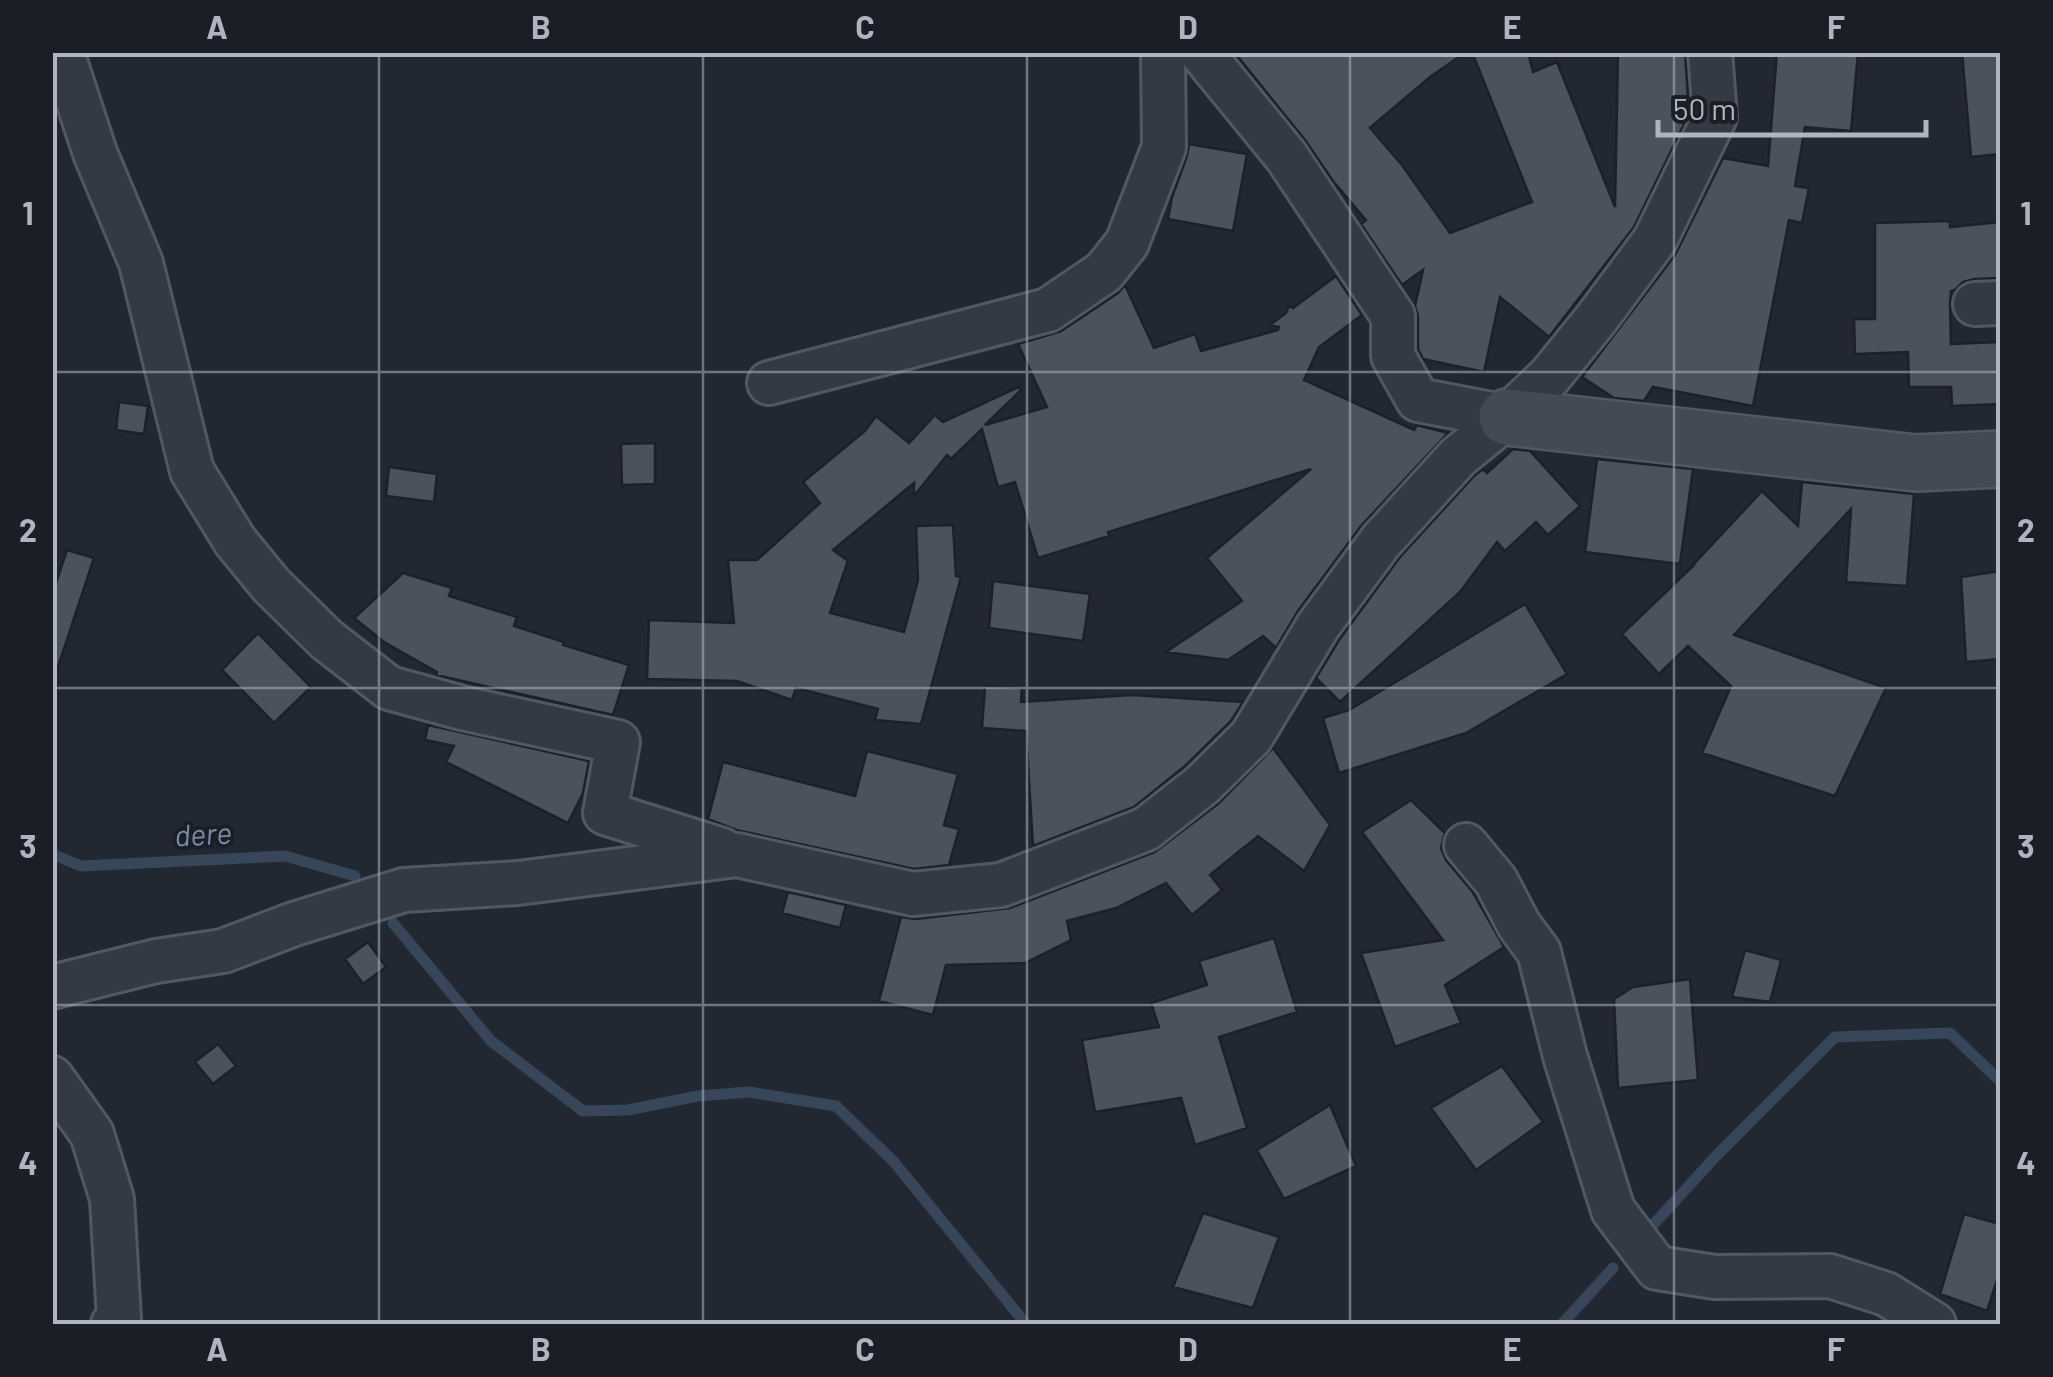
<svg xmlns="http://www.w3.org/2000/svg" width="2053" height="1377" font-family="Barlow,sans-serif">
	<rect width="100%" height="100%" fill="#212832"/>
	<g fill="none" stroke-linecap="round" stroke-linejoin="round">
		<path stroke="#384659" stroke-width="11" d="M 52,854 L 81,866 L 285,856 L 355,876
			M 393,923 L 491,1041 L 583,1111 L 628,1110 L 698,1096 L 749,1092 L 836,1106 L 894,1162 L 1026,1324
			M 1653,1225 L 1717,1155 L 1835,1037 L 1950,1033 L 2000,1081
			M 1562,1324 L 1613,1268"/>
	</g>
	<path fill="#4a525e" stroke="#1c2129" stroke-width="2.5" d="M 1234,52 L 1466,52 L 1430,77 L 1370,128 L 1402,165 L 1450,233 L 1532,202 L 1472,52 L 1528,52 L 1533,72 L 1557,62 L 1615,207 L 1618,52 L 1685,52 L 1689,114 L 1634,227 L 1549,337 L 1500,297 L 1484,372 L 1423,359 L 1418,349 L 1418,316 L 1415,306 L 1423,270 L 1402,285 L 1361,224 L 1366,220 L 1333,181 L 1305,140 Z
		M 1777,52 L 1858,52 L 1851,131 L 1805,127 L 1795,186 L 1809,188 L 1802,223 L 1789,220 L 1753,406 L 1653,387 L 1644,401 L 1614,398 L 1582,377 L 1675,255 L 1723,158 L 1768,166 Z
		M 1962,52 L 2000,52 L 2000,154 L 1971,157 Z
		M 1189,144 L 1247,154 L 1233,231 L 1168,219 L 1172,197 L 1187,156 Z
		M 1950,221 L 1950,227 L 2000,222 L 2000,278 L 1974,279 L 1963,282 L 1955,290 L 1951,291 L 1950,304 L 1951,344 L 2000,342 L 2000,404 L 1952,406 L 1951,387 L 1909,387 L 1908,352 L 1855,354 L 1854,319 L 1875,319 L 1875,223 Z
		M 1336,276 L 1362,315 L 1319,347 L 1304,380 L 1414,430 L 1417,425 L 1448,433 L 1361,526 L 1298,611 L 1276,648 L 1263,636 L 1228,660 L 1166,652 L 1242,601 L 1207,558 L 1311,469 L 1108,532 L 1109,536 L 1038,558 L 1015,482 L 998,487 L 982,429 L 951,459 L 947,455 L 914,496 L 914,483 L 833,550 L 848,561 L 830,613 L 904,632 L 918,580 L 916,526 L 953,525 L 956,576 L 961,577 L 921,724 L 875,720 L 878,709 L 796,688 L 792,700 L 737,681 L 647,679 L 649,620 L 734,623 L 728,560 L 757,560 L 820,503 L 803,482 L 865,431 L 876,416 L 909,443 L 935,415 L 943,422 L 1019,387 L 1021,390 L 985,425 L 1047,407 L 1018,344 L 1061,331 L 1118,293 L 1125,285 L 1154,348 L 1195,334 L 1201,351 L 1278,330 L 1279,327 L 1270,325 L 1286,313 L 1289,306 L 1293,308 Z
		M 119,402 L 148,406 L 144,434 L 116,430 Z
		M 655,443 L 655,484 L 622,485 L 621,444 Z
		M 1513,449 L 1530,451 L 1580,506 L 1548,535 L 1536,522 L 1505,551 L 1497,542 L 1460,592 L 1340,702 L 1316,678 L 1339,640 L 1400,557 L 1475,475 L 1483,469 L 1487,473 Z
		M 1597,459 L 1693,469 L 1680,564 L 1585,552 Z
		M 389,467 L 437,474 L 434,502 L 386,496 Z
		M 1802,482 L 1914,494 L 1907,586 L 1846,582 L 1851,509 L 1734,635 L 1886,688 L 1835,796 L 1702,753 L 1731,686 L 1688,646 L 1659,674 L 1622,634 L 1693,566 L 1692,566 L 1762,491 L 1798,526 Z
		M 67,550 L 94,558 L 58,667 L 52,666 L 52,595 Z
		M 2000,571 L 2000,659 L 1966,662 L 1961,577 Z
		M 403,573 L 452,588 L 449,596 L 517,617 L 514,626 L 564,642 L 563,645 L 629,665 L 613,715 L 436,675 L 437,672 L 384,642 L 354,618 Z
		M 993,581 L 1090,594 L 1083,641 L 989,628 Z
		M 1525,604 L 1567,674 L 1466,733 L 1339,773 L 1323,718 L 1349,710 Z
		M 258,633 L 311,687 L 274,723 L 222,670 Z
		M 985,686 L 1022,688 L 1021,702 L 1132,695 L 1243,702 L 1231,721 L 1185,766 L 1134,807 L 1033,846 L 1026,731 L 982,728 Z
		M 428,725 L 589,761 L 583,793 L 568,823 L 446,762 L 454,746 L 425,740 Z
		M 1273,748 L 1330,825 L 1304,871 L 1258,836 L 1210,875 L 1222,890 L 1192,915 L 1166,883 L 1116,908 L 1067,921 L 1071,940 L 1025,963 L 946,965 L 933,1015 L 879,1001 L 901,917 L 916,919 L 1010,908 L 1155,852 L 1219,803 Z
		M 867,751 L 958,774 L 944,825 L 959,829 L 949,865 L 914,869 L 736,830 L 708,819 L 723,762 L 855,796 Z
		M 1411,800 L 1445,833 L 1441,848 L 1446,860 L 1472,891 L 1504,947 L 1445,985 L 1461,1023 L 1395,1047 L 1361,953 L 1443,940 L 1362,832 Z
		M 788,892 L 846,905 L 840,928 L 782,913 Z
		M 1274,938 L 1297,1012 L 1219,1037 L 1247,1128 L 1195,1145 L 1181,1098 L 1095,1112 L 1082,1040 L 1159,1027 L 1151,1003 L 1207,985 L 1199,961 Z
		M 368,942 L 386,967 L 363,984 L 345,959 Z
		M 1745,950 L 1781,960 L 1770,1002 L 1732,997 Z
		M 1690,979 L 1698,1080 L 1618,1088 L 1614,999 L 1633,987 Z
		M 218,1044 L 236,1066 L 213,1084 L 195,1062 Z
		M 1502,1066 L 1543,1122 L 1476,1170 L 1431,1108 Z
		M 1330,1105 L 1356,1166 L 1284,1199 L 1257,1150 Z
		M 1203,1213 L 1279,1237 L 1253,1308 L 1173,1287 Z
		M 1964,1214 L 2000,1224 L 2000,1271 L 1987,1311 L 1940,1294 Z"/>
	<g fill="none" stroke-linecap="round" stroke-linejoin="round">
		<g stroke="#515861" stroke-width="48">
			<path id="street" d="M 62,52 L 95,153 L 141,263 L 192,471 L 235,541 L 271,585 L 327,640 L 389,688 L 462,708 L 618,742 L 605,813 L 722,850
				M 1201,52 L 1286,156 L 1393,316 L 1393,356 L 1418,400 L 1507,417
				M 1975,304 L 2000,303
				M 769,383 L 1048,310 L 1104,272 L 1127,243 L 1164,147 L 1163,52
				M 1466,845 L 1496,881 L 1519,925 L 1539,952 L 1565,1056 L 1613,1210 L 1657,1268 L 1715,1277 L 1830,1276 L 1886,1294 L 1934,1324
				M 52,987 L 156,961 L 223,951 L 294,924 L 404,890 L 518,883 L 737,855 L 913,894 L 1001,885 L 1146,829 L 1202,785 L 1251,737 L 1318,626 L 1381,541 L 1458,457 L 1507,417 L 1550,376 L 1597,318 L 1655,240 L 1715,117 L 1710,52
				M 52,1078 L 92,1134 L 112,1199 L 119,1319 L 113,1324"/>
		</g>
		<g stroke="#515861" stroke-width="60">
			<path id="secondary" d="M 1507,417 L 1916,463 L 2000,459"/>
		</g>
		<use href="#street" stroke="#343a43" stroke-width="42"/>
		<use href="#secondary" stroke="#434955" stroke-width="55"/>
	</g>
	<path fill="none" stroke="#aeb5c0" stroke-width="2.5" stroke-opacity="0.55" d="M 379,52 L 379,1324M 703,52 L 703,1324M 1027,52 L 1027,1324M 1350,52 L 1350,1324M 1674,52 L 1674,1324M 52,372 L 2000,372M 52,688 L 2000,688M 52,1005 L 2000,1005"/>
	<g text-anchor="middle" stroke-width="8" stroke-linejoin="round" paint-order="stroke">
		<g font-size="30" font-style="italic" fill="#7a8ca5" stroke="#1a1f27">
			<text transform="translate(203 835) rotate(-3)" y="10">dere</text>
		</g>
	</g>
	<rect width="2053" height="1377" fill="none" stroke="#1a1f27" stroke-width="110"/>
	<path d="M1658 120v15h268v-15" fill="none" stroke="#aeb5c0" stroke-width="5"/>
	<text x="1673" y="120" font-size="30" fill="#aeb5c0" stroke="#1a1f27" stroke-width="8" paint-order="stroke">50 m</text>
	<rect x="55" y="55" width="1943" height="1267" fill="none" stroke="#aeb5c0" stroke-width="4"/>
	<g font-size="32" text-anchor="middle" font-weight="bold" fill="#aeb5c0">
		<text x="217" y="39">A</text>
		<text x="541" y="39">B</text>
		<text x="865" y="39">C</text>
		<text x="1188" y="39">D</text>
		<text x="1512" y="39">E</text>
		<text x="1836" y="39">F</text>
		<text x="28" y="225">1</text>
		<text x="2026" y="225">1</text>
		<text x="28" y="542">2</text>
		<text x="2026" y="542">2</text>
		<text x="28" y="858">3</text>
		<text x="2026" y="858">3</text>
		<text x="28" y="1175">4</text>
		<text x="2026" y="1175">4</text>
		<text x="217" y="1361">A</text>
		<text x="541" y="1361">B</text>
		<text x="865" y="1361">C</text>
		<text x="1188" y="1361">D</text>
		<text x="1512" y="1361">E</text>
		<text x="1836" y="1361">F</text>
	</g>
</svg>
